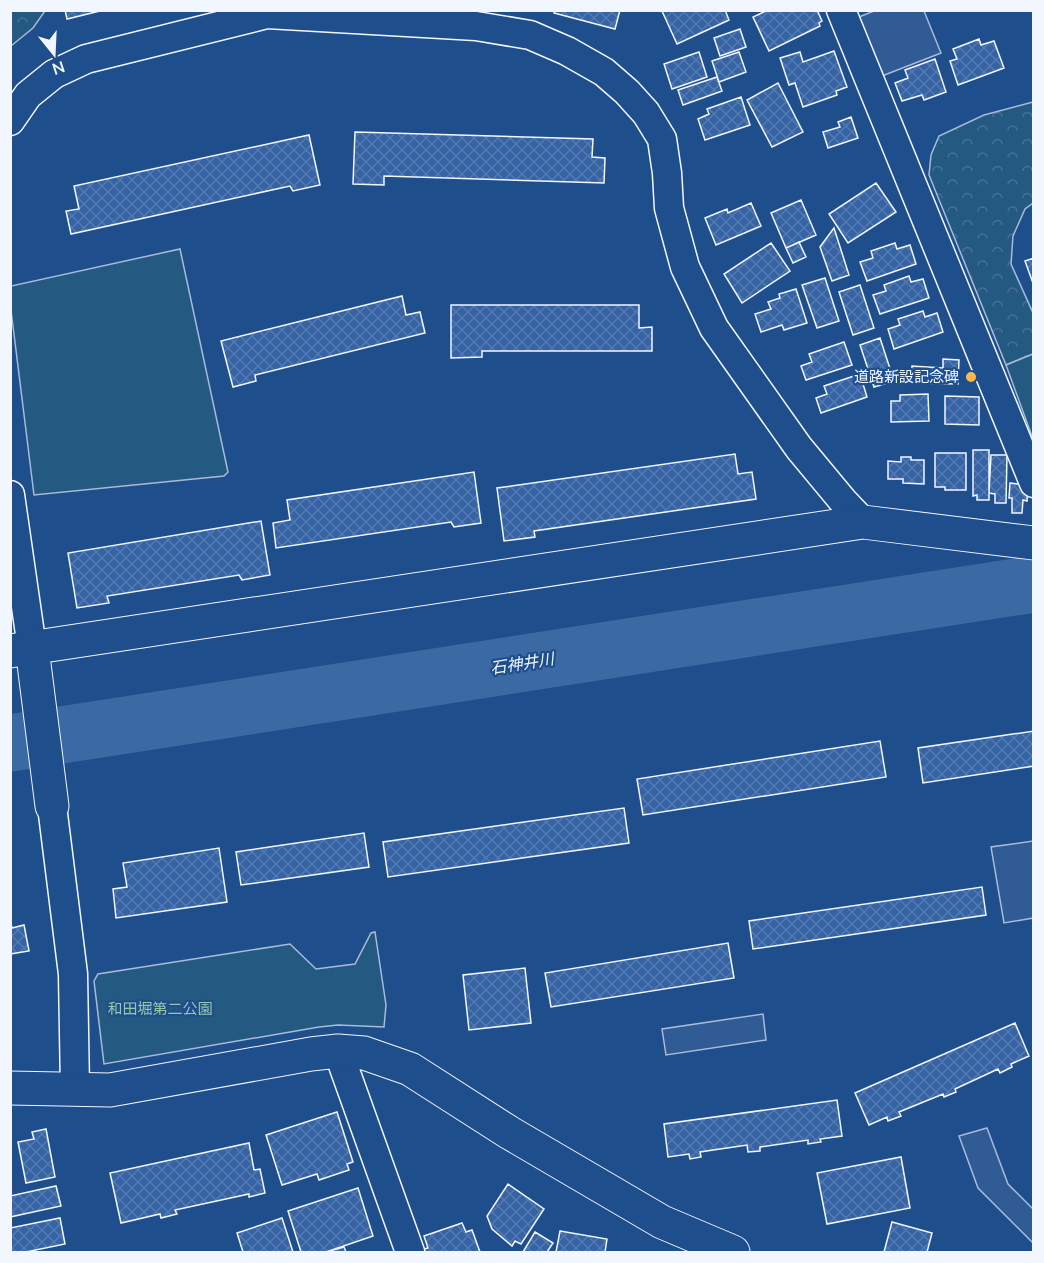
<svg xmlns="http://www.w3.org/2000/svg" width="1044" height="1263" font-family="Mulish,'Noto Sans JP',sans-serif">
	<defs>
		<pattern id="forest-crowns" width="20" height="18" patternUnits="userSpaceOnUse" patternTransform="scale(1.5)"><rect width="20" height="18" fill="#245a82"/><path d="M2 6a3 3 0 1 1 6 0M12 15a3 3 0 1 1 6 0" fill="none" stroke="#447295"/></pattern>
		<pattern id="building-cross-hatch" width="8" height="8" patternUnits="userSpaceOnUse" patternTransform="scale(1.5)"><rect width="8" height="8" fill="#3563a3"/><path d="M0 0l8 8M0 8l8-8" fill="none" stroke="#537ab1"/></pattern>
	</defs>
	<rect width="100%" height="100%" fill="#1f4e8c"/>
	<path fill="url(#forest-crowns)" stroke="#a8bbd7" stroke-width="1.5" d="M 11,10 L 45,11 L 33,28 L 11,46 Z
		M 1033,102 L 1033,203 L 1025,209 L 1013,236 L 1011,264 L 1033,313 L 1033,354 L 1006,365 L 929,175 L 931,155 L 939,136 L 984,115 Z"/>
	<path fill="#245a82" stroke="#a8bbd7" stroke-width="1.5" d="M 180,249 L 228,472 L 224,476 L 34,495 L 11,310 L 11,286 Z
		M 1033,354 L 1033,439 L 1006,365 Z
		M 375,932 L 386,1005 L 384,1027 L 338,1025 L 319,1027 L 104,1064 L 94,981 L 98,974 L 290,944 L 316,969 L 355,964 L 371,933 Z"/>
	<path fill="#305b95" stroke="#a8bbd7" stroke-width="1.5" d="M 874,11 L 924,11 L 941,53 L 882,76 L 859,17 Z
		M 1033,841 L 1033,918 L 1004,923 L 991,847 Z
		M 763,1014 L 766,1040 L 666,1055 L 662,1029 Z
		M 987,1128 L 1008,1184 L 1033,1209 L 1033,1243 L 978,1188 L 959,1136 Z"/>
	<g fill="none" stroke-linecap="round" stroke-linejoin="round">
		<path stroke="#3b69a3" stroke-width="57" d="M 10,743 L 1034,584"/>
	</g>
	<path fill="url(#building-cross-hatch)" stroke="#f2f6ff" stroke-width="1.5" d="M 65,10 L 104,10 L 67,19 Z
		M 555,10 L 620,10 L 615,29 L 554,13 Z
		M 725,10 L 729,20 L 677,44 L 662,11 Z
		M 768,10 L 817,10 L 822,21 L 819,23 L 820,26 L 769,51 L 753,17 Z
		M 740,29 L 746,47 L 720,56 L 714,38 Z
		M 979,39 L 981,45 L 994,41 L 1004,68 L 958,85 L 950,61 L 957,59 L 953,49 Z
		M 834,51 L 847,87 L 836,91 L 837,95 L 803,107 L 795,83 L 789,85 L 780,58 L 800,52 L 803,62 Z
		M 699,52 L 707,77 L 672,89 L 664,64 Z
		M 739,52 L 746,72 L 719,82 L 712,61 Z
		M 935,59 L 946,92 L 924,100 L 922,95 L 902,101 L 895,83 L 908,78 L 905,70 Z
		M 717,77 L 722,91 L 683,105 L 678,90 Z
		M 778,83 L 803,132 L 772,147 L 747,100 Z
		M 741,97 L 750,125 L 705,140 L 698,119 L 709,114 L 707,109 Z
		M 851,117 L 858,138 L 828,148 L 823,132 L 840,127 L 838,122 Z
		M 355,132 L 593,139 L 592,157 L 605,158 L 604,183 L 384,176 L 384,185 L 353,184 Z
		M 309,135 L 320,185 L 293,191 L 290,186 L 71,234 L 66,211 L 79,209 L 74,186 Z
		M 876,183 L 896,212 L 848,243 L 829,214 Z
		M 801,200 L 816,235 L 786,248 L 771,213 Z
		M 751,203 L 761,226 L 716,245 L 705,218 L 727,209 L 728,213 Z
		M 834,228 L 849,275 L 832,281 L 820,247 Z
		M 799,242 L 806,257 L 793,263 L 786,248 Z
		M 771,243 L 790,271 L 742,303 L 724,274 Z
		M 895,243 L 897,249 L 910,245 L 916,264 L 867,281 L 860,262 L 873,258 L 871,251 Z
		M 1034,258 L 1034,286 L 1025,261 Z
		M 909,276 L 911,282 L 923,279 L 929,298 L 880,314 L 873,295 L 886,291 L 884,285 Z
		M 825,278 L 839,321 L 817,328 L 802,285 Z
		M 860,285 L 874,328 L 853,335 L 839,292 Z
		M 796,289 L 807,323 L 784,330 L 782,325 L 761,332 L 755,314 L 771,309 L 768,302 L 780,298 L 779,294 Z
		M 402,296 L 406,315 L 420,312 L 425,333 L 255,375 L 256,381 L 233,387 L 221,341 Z
		M 451,305 L 639,305 L 639,328 L 652,327 L 652,351 L 482,351 L 482,357 L 451,358 Z
		M 923,311 L 925,317 L 937,313 L 943,332 L 894,349 L 888,329 L 900,325 L 898,319 Z
		M 880,338 L 894,381 L 874,387 L 860,345 Z
		M 844,342 L 852,365 L 806,380 L 801,366 L 812,362 L 809,354 Z
		M 943,359 L 959,360 L 958,384 L 911,383 L 912,366 L 943,368 Z
		M 860,374 L 867,397 L 821,413 L 816,398 L 827,394 L 824,386 Z
		M 928,394 L 929,421 L 891,422 L 891,401 L 900,401 L 900,395 Z
		M 945,396 L 979,397 L 979,425 L 945,424 Z
		M 973,450 L 989,450 L 989,500 L 977,500 L 977,495 L 973,496 Z
		M 935,453 L 966,453 L 966,490 L 945,490 L 945,487 L 935,487 Z
		M 735,454 L 738,474 L 752,472 L 756,499 L 534,531 L 535,537 L 504,541 L 497,488 Z
		M 991,455 L 1007,455 L 1006,503 L 995,503 L 995,494 L 989,493 Z
		M 901,457 L 911,457 L 911,460 L 924,460 L 924,484 L 903,483 L 903,479 L 888,479 L 888,461 L 901,462 Z
		M 474,472 L 481,523 L 454,527 L 451,522 L 276,548 L 273,523 L 290,520 L 287,500 Z
		M 1010,483 L 1028,485 L 1027,501 L 1023,500 L 1022,513 L 1012,513 L 1012,498 L 1009,498 Z
		M 261,521 L 270,575 L 242,580 L 239,575 L 107,596 L 109,603 L 77,608 L 68,553 Z
		M 1034,731 L 1034,766 L 923,783 L 918,748 Z
		M 880,741 L 886,777 L 643,815 L 637,779 Z
		M 624,808 L 629,843 L 388,877 L 383,842 Z
		M 364,833 L 369,867 L 241,885 L 236,852 Z
		M 219,848 L 227,902 L 116,918 L 113,889 L 127,887 L 123,863 Z
		M 982,887 L 986,915 L 753,949 L 749,921 Z
		M 10,919 L 12,928 L 24,925 L 29,951 L 10,954 Z
		M 728,943 L 734,978 L 551,1007 L 545,973 Z
		M 525,968 L 531,1023 L 469,1030 L 463,975 Z
		M 1015,1023 L 1029,1056 L 1011,1064 L 1012,1067 L 1000,1073 L 998,1069 L 955,1089 L 956,1092 L 944,1097 L 943,1094 L 899,1112 L 901,1116 L 888,1121 L 887,1117 L 869,1125 L 855,1093 Z
		M 837,1100 L 842,1136 L 820,1139 L 821,1142 L 808,1144 L 808,1140 L 760,1147 L 760,1151 L 748,1152 L 747,1145 L 700,1152 L 701,1157 L 690,1159 L 689,1154 L 668,1157 L 664,1124 Z
		M 337,1112 L 353,1162 L 347,1164 L 349,1170 L 319,1180 L 317,1174 L 282,1185 L 266,1135 Z
		M 46,1129 L 55,1177 L 26,1183 L 18,1142 L 34,1139 L 32,1132 Z
		M 249,1143 L 254,1170 L 260,1169 L 265,1193 L 249,1197 L 249,1194 L 175,1210 L 177,1214 L 161,1218 L 160,1214 L 121,1223 L 110,1173 Z
		M 901,1157 L 910,1208 L 827,1224 L 817,1173 Z
		M 508,1184 L 544,1209 L 521,1244 L 515,1241 L 512,1246 L 492,1229 L 487,1216 Z
		M 56,1186 L 61,1206 L 10,1217 L 10,1196 Z
		M 358,1188 L 373,1236 L 326,1252 L 301,1252 L 288,1211 Z
		M 60,1218 L 65,1244 L 26,1252 L 10,1252 L 10,1228 Z
		M 282,1218 L 293,1252 L 243,1252 L 237,1233 Z
		M 892,1222 L 932,1233 L 927,1252 L 884,1252 Z
		M 462,1223 L 466,1232 L 472,1230 L 480,1252 L 425,1252 L 424,1249 L 428,1248 L 424,1236 Z
		M 560,1231 L 607,1239 L 605,1252 L 556,1252 Z
		M 535,1232 L 553,1243 L 547,1252 L 523,1252 Z
		M 344,1247 L 346,1252 L 326,1252 Z"/>
	<g fill="none" stroke-linecap="round" stroke-linejoin="round">
		<g stroke="#f2f6ff" stroke-width="31">
			<path id="street" d="M 841,10 L 1034,483
				M 10,121 L 28,95 L 54,74 L 86,59 L 267,14 L 476,26 L 530,35 L 567,51 L 604,72 L 627,92 L 646,113 L 662,139 L 667,173 L 669,208 L 685,267 L 714,328 L 799,448 L 843,501 L 863,522
				M 10,495 L 32,648
				M 52,806 L 73,974 L 75,1089
				M 338,1051 L 410,1252"/>
		</g>
		<g stroke="#f2f6ff" stroke-width="35">
			<path id="secondary" d="M 32,648 L 52,806
				M 10,651 L 863,522 L 1034,543
				M 10,1088 L 110,1090 L 311,1054 L 338,1051 L 364,1053 L 410,1069 L 510,1133 L 662,1222 L 733,1252"/>
		</g>
		<use href="#street" stroke="#1f4e8c" stroke-width="28"/>
		<use href="#secondary" stroke="#1f4e8c" stroke-width="33"/>
	</g>
	<circle fill="#ffb74d" stroke="#1f4e8c" stroke-width="2" cx="971" cy="377" r="6"/>
	<g text-anchor="middle" stroke-width="4.5" stroke-linejoin="round" paint-order="stroke">
		<g font-size="15" fill="#f2f6ff" stroke="#1f4e8c" text-anchor="end">
			<text x="959" y="382">道路新設記念碑</text>
		</g>
		<g font-size="15" fill="#97c8a6" stroke="#1f4e8c">
			<text x="160" y="1014">和田堀第二公園</text>
		</g>
		<g font-size="16" font-style="italic" fill="#f2f6ff" stroke="#1f4e8c">
			<text transform="translate(522 663) rotate(-9)" y="6">石神井川</text>
		</g>
	</g>
	<rect width="1044" height="1263" fill="none" stroke="#f2f6ff" stroke-width="24"/>
	<g transform="translate(54 54) rotate(162)" stroke="#1f4e8c" stroke-width="4.5" paint-order="stroke">
	<path d="M0-4.5L10 22L0 15L-10 22Z" fill="#f2f6ff"/>
	<text y="-9" font-size="16" font-weight="bold" text-anchor="middle" fill="#f2f6ff">N</text>
	</g>
</svg>
